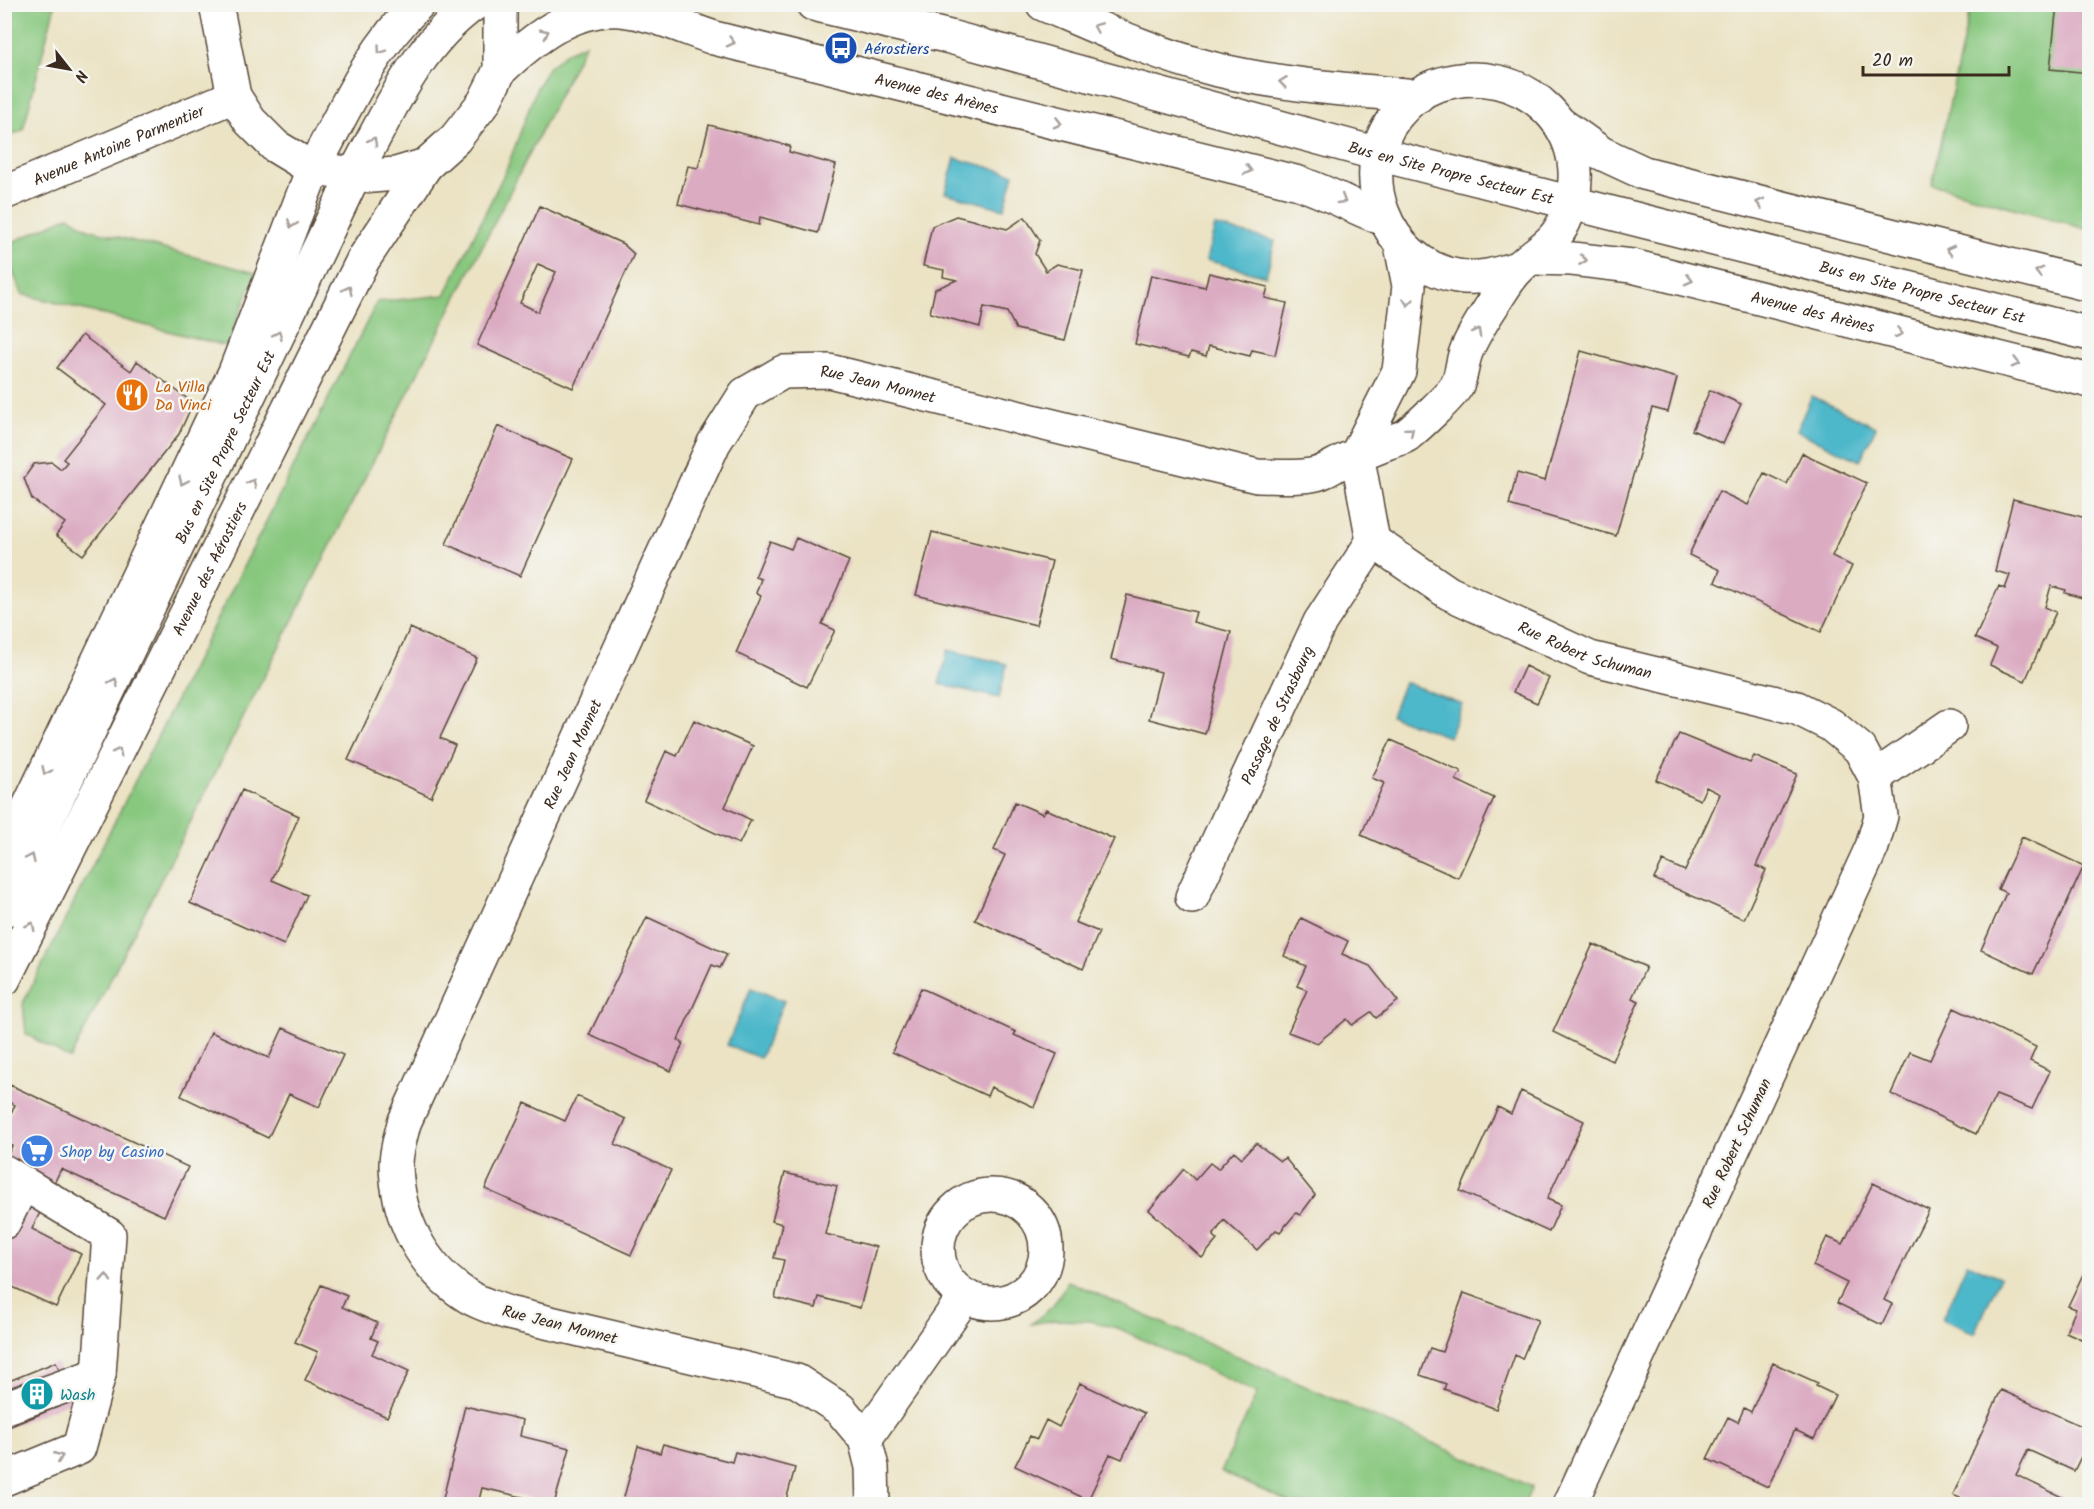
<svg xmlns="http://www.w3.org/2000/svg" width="2094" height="1509" font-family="Kalam,sans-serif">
	<rect width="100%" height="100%" fill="#f6f6f2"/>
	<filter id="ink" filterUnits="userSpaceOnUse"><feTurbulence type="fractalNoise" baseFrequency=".0167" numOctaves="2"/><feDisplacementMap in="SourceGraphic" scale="12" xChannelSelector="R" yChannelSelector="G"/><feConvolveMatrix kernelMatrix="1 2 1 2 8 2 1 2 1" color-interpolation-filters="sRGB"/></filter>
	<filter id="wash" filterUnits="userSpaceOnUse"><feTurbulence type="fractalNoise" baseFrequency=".008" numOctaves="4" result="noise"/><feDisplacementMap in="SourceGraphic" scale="24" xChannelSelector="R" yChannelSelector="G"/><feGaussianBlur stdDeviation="1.35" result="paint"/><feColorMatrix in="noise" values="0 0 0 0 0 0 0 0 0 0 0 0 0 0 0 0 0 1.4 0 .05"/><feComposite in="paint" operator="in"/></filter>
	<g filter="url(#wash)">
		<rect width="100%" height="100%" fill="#ebe3c4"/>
		<path fill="#87c77e" stroke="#61784e" stroke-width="1.5" d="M 5,4 L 55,5 L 23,130 L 5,138 Z
			M 1971,5 L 2089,5 L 2089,230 L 1932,184 Z
			M 585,44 L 70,1059 L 26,1034 L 23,1003 L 377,302 L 445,295 L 507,168 L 537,87 L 548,68 L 567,52 Z
			M 69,216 L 88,229 L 256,273 L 227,346 L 22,294 L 5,253 L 4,246 Z
			M 1068,1281 L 1532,1487 L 1524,1504 L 1294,1504 L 1221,1472 L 1257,1393 L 1120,1329 L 1090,1321 L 1055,1320 L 1031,1324 L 1053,1306 Z"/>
		<path fill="#4db8ca" stroke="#447174" stroke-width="1.5" d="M 955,158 L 1014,174 L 1004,209 L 945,193 Z
			M 1215,226 L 1275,241 L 1266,276 L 1206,260 Z
			M 1812,396 L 1876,427 L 1860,461 L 1796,431 Z
			M 948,650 L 1007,664 L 999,698 L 939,684 Z
			M 1404,682 L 1462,704 L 1449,737 L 1391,716 Z
			M 751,988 L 784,1001 L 760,1058 L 727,1045 Z
			M 1967,1263 L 2000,1277 L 1975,1333 L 1942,1319 Z"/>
		<g id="blocks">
			<path fill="#dbabc2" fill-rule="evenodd" d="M 2057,4 L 2090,4 L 2090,73 L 2050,69 Z
				M 709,125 L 790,146 L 789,152 L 836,165 L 818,233 L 760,217 L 759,225 L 678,204 L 688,166 L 698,168 Z
				M 540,206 L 623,244 L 634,254 L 573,388 L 477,345 ZM 538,264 L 556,272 L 538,312 L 520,303 Z
				M 956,216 L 1007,229 L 1025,217 L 1040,240 L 1035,254 L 1046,271 L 1057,264 L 1083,270 L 1065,340 L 1016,329 L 1007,312 L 984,307 L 980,327 L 930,313 L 935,289 L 957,280 L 943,277 L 944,270 L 923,266 L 932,226 Z
				M 1209,273 L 1268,287 L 1265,298 L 1287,303 L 1275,355 L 1252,350 L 1250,356 L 1209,346 L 1206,356 L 1191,352 L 1189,357 L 1135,344 L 1151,275 L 1205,287 Z
				M 82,335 L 131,371 L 137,361 L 193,403 L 179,434 L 83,555 L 56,535 L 65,523 L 32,499 L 24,478 L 34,464 L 52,462 L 61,469 L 67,462 L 63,459 L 106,405 L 57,368 Z
				M 1581,351 L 1677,378 L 1668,412 L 1652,408 L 1616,536 L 1509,505 L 1517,473 L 1545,481 Z
				M 1710,390 L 1741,404 L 1723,444 L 1692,430 Z
				M 498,426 L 573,459 L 520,576 L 446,544 Z
				M 1802,453 L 1867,483 L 1832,556 L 1852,566 L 1821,632 L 1715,582 L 1720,570 L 1689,555 L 1719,491 L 1748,505 L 1764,473 L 1787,484 Z
				M 2013,499 L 2090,519 L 2090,600 L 2065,593 L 2066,590 L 2051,586 L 2045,607 L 2056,612 L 2025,681 L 1990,665 L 1997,648 L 1975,638 L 1999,586 L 2005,589 L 2010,575 L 1995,571 Z
				M 932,532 L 1052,561 L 1036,625 L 916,595 Z
				M 796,538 L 849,561 L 822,624 L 835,630 L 807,687 L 736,653 L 761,596 L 756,593 L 761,579 L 755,577 L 770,541 L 791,549 Z
				M 1127,595 L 1196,612 L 1193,622 L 1231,632 L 1205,734 L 1149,719 L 1161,672 L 1111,659 Z
				M 410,628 L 477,658 L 440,738 L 455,745 L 431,797 L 348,760 Z
				M 1525,666 L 1549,678 L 1537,703 L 1513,692 Z
				M 694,720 L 753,746 L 725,807 L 751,820 L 739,844 L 644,800 L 666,751 L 677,756 Z
				M 1679,734 L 1750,763 L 1754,756 L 1797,774 L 1756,866 L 1766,870 L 1744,919 L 1654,879 L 1663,861 L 1685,871 L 1720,794 L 1706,787 L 1700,800 L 1656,780 Z
				M 1391,740 L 1461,771 L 1456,780 L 1494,798 L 1458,878 L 1361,835 L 1384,783 L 1372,778 Z
				M 242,790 L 299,816 L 272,880 L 307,895 L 284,945 L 190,903 Z
				M 1015,802 L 1043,814 L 1046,809 L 1114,839 L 1075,922 L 1099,932 L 1083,969 L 975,920 L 1005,855 L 994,850 Z
				M 2022,837 L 2084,866 L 2033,974 L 1981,950 L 2006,893 L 1998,889 Z
				M 647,917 L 727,954 L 720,968 L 712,965 L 678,1040 L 683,1043 L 671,1071 L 589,1035 Z
				M 1301,918 L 1348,941 L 1342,954 L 1370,966 L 1398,1001 L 1376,1018 L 1371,1012 L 1352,1025 L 1347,1019 L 1317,1043 L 1288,1032 L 1307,990 L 1297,986 L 1306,966 L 1284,956 Z
				M 1593,944 L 1646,967 L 1632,998 L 1639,1001 L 1612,1061 L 1553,1032 Z
				M 921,988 L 1016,1032 L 1014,1035 L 1057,1054 L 1034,1107 L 991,1087 L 987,1096 L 892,1052 Z
				M 1954,1008 L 2036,1047 L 2030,1061 L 2050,1071 L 2032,1109 L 1996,1095 L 1976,1134 L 1891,1094 L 1910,1052 L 1930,1060 Z
				M 283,1028 L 343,1055 L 319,1107 L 289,1094 L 268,1138 L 181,1096 L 211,1032 L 269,1058 Z
				M 10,1085 L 188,1167 L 164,1216 L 61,1169 L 32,1229 L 81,1254 L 56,1307 L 4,1283 L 4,1162 L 12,1146 L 4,1142 L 4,1127 L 15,1105 L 4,1100 Z
				M 1521,1091 L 1584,1121 L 1547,1199 L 1561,1205 L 1549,1232 L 1460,1191 L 1498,1107 L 1511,1114 Z
				M 577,1096 L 626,1119 L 615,1144 L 671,1170 L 631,1255 L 485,1189 L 525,1103 L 565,1121 Z
				M 1256,1143 L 1280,1161 L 1285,1158 L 1315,1195 L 1300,1215 L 1296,1213 L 1280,1232 L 1276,1230 L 1257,1250 L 1224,1220 L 1213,1236 L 1217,1240 L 1202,1258 L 1149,1210 L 1184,1169 L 1195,1180 L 1210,1163 L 1218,1169 L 1234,1151 L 1242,1158 Z
				M 785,1173 L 837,1186 L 825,1234 L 876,1247 L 860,1308 L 819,1297 L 816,1308 L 775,1298 L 784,1260 L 774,1258 L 782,1224 L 772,1221 Z
				M 1873,1183 L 1929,1210 L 1884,1300 L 1892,1304 L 1882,1325 L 1837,1303 L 1847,1283 L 1813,1266 L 1827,1237 L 1843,1244 Z
				M 2087,1266 L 2090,1267 L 2090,1343 L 2066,1332 L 2076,1309 L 2068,1306 Z
				M 321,1285 L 347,1296 L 342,1307 L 377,1323 L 371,1338 L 378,1341 L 372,1354 L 409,1371 L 387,1417 L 305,1380 L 318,1352 L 295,1342 Z
				M 1464,1293 L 1538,1320 L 1522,1359 L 1515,1355 L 1496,1409 L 1444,1389 L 1446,1384 L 1420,1375 L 1430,1348 L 1442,1352 Z
				M 56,1362 L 72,1401 L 4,1429 L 4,1383 Z
				M 1773,1363 L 1818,1383 L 1816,1386 L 1835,1395 L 1814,1439 L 1795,1430 L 1768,1487 L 1707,1459 L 1728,1417 L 1738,1422 L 1744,1408 L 1751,1412 Z
				M 1080,1383 L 1144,1413 L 1122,1459 L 1110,1454 L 1088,1500 L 1015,1466 L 1030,1436 L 1037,1439 L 1046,1420 L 1059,1427 Z
				M 2001,1390 L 2090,1430 L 2090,1438 L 2074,1471 L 2028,1450 L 2016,1475 L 2062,1497 L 2058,1504 L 1973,1504 L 1953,1495 Z
				M 465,1406 L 523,1420 L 520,1436 L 570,1448 L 554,1504 L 482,1488 L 478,1504 L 442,1503 Z
				M 663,1444 L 732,1462 L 735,1452 L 795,1468 L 785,1504 L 703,1504 L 690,1501 L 689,1504 L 622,1504 L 638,1446 L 660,1453 Z"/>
		</g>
	</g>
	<g filter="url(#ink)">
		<use href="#blocks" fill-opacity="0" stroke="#554637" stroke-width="1.5"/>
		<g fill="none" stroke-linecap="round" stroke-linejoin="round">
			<g stroke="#554637" stroke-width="36">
				<g id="minor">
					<path id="s1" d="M 813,4 L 950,37 L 1378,154 L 2090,334"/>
					<path d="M 1043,4 C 1099,28 1155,54 1214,69 C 1281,85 1350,90 1418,96"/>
					<path id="s2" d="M 500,70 C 532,40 573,6 621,10 C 652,13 684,28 714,38 L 1299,183 C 1329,193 1355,208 1384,219"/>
					<path d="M 1559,123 L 1601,153 L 1644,173 L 2090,285"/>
					<path d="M 313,169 C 343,113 371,49 418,4"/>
					<path id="s3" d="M 4,193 L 234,96"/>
					<path id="s4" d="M 1401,245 L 1409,286 L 1399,371 L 1357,454 L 1373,541 L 1449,593 L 1590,658 L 1797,708 L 1831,725 L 1860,749 L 1875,777 L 1881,816 L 1872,847 L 1570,1504"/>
					<path id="s5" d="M 1533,258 L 1572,259 L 1632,266 L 2090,381"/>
					<path d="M 1875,777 L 1949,726"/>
					<path id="s6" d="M 1192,897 L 1320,622 L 1373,541"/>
					<path id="s7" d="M 4,910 L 354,175 C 388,114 416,45 474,4"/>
					<circle cx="992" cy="1249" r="54"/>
					<path d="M 4,1222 L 23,1183 L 5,1172"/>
					<path d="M 4,1408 L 99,1374"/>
					<path d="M 865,1439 L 965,1296"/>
					<path d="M 4,1479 L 79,1448 L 99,1374 L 109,1235 L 23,1183"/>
					<path id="s8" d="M 873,1504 L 872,1467 L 865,1439 L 840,1409 L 797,1381 L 508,1313 C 495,1308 481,1304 469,1297 C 422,1268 397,1218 396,1164 C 396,1151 401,1136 404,1123 L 714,443 L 745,394 L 783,372 L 829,371 L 1257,476 C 1274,476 1294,478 1311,475 C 1322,474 1333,466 1343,461 C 1358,454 1374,448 1389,442 C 1395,440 1403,438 1407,435 C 1417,427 1452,395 1457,385 C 1462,375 1462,362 1466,352 C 1472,336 1484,318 1493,304 C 1501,292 1509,277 1519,268 C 1535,251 1553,246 1564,222 C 1606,135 1522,55 1435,86 C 1420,91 1406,104 1396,116 C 1351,173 1385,263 1457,276 C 1479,280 1499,274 1520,267"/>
				</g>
			</g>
			<g stroke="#554637" stroke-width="36">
				<g id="major">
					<path d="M 216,4 L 234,96 L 250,121 L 275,146 L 313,169 L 372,176 L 396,174 L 426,165 L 455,139 L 484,102 L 500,70 L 500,4"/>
					<path d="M 4,859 L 235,372 L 313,169"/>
					<path id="s9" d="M 4,979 L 363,260 L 426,165"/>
				</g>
			</g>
			<use href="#minor" stroke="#fff" stroke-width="33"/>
			<use href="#major" stroke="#fff" stroke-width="33"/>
		</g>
		<defs><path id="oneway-chevron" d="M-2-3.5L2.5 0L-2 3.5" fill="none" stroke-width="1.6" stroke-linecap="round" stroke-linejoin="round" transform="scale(1.5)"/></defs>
		<g stroke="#a79f9a">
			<use href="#oneway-chevron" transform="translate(1097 27) rotate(-157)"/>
			<use href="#oneway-chevron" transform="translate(545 33) rotate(-27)"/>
			<use href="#oneway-chevron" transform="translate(731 42) rotate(14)"/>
			<use href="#oneway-chevron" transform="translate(381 50) rotate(126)"/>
			<use href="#oneway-chevron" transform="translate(1283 82) rotate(-173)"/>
			<use href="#oneway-chevron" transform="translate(1058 123) rotate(14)"/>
			<use href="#oneway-chevron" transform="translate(373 141) rotate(-61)"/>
			<use href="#oneway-chevron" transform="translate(1248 170) rotate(14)"/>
			<use href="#oneway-chevron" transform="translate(1342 200) rotate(31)"/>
			<use href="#oneway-chevron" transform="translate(1760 203) rotate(-166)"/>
			<use href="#oneway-chevron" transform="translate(292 224) rotate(111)"/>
			<use href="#oneway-chevron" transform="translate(1950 250) rotate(-166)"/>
			<use href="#oneway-chevron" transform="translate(1583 260) rotate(7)"/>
			<use href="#oneway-chevron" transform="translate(2039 272) rotate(-166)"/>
			<use href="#oneway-chevron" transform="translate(1689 280) rotate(14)"/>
			<use href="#oneway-chevron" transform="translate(348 290) rotate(-64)"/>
			<use href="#oneway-chevron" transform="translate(1408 302) rotate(95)"/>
			<use href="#oneway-chevron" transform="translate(1477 332) rotate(-61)"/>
			<use href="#oneway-chevron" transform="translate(1899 333) rotate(14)"/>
			<use href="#oneway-chevron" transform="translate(278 335) rotate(-65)"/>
			<use href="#oneway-chevron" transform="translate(2016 363) rotate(15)"/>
			<use href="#oneway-chevron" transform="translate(1410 431) rotate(-40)"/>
			<use href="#oneway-chevron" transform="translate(183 481) rotate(115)"/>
			<use href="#oneway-chevron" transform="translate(252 483) rotate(-63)"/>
			<use href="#oneway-chevron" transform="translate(114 682) rotate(-65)"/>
			<use href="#oneway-chevron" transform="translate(118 752) rotate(-63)"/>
			<use href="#oneway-chevron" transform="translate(46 771) rotate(115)"/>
			<use href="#oneway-chevron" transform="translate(31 858) rotate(-65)"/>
			<use href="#oneway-chevron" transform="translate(31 926) rotate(-63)"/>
			<use href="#oneway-chevron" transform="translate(106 1278) rotate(-86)"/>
			<use href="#oneway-chevron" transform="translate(59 1457) rotate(-22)"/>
		</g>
	</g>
	<defs>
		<g id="bus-disc" transform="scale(1.725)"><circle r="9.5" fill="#1a4fb4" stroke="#f6f6f2"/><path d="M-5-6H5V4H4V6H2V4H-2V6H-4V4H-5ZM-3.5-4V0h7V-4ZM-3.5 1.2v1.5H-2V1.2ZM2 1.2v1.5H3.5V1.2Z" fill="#fff"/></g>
		<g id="restaurant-disc" transform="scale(1.725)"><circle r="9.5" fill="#e8710a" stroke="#f6f6f2"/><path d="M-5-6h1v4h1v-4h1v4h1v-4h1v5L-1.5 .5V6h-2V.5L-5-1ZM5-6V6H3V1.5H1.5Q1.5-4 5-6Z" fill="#fff"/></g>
		<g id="supermarket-disc" transform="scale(1.725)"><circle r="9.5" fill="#3f7fe0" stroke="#f6f6f2"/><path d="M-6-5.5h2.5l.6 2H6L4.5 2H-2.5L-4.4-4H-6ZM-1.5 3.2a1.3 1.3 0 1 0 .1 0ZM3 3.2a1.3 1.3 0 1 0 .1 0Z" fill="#fff"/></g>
		<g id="building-disc" transform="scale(1.725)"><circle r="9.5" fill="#0f9aa8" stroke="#f6f6f2"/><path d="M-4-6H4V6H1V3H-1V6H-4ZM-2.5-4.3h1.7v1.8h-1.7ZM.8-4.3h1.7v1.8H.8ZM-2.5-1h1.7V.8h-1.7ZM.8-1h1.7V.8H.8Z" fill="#fff"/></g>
	</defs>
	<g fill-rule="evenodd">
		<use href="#bus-disc" x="841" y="48"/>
		<use href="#restaurant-disc" x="132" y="395"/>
		<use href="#supermarket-disc" x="37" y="1151"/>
		<use href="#building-disc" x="37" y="1394"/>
	</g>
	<g text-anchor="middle" stroke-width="5" stroke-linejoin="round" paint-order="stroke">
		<g font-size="16" fill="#164399" stroke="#f6f6f2" text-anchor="start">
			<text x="864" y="54">Aérostiers</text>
		</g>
		<g font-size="16" fill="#3b2a1e" stroke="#f6f6f2">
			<text dy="6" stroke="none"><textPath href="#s2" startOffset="466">Avenue des Arènes</textPath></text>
			<text dy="6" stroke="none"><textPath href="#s3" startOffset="124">Avenue Antoine Parmentier</textPath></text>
			<text dy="6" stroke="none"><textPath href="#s1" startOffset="660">Bus en Site Propre Secteur Est</textPath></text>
			<text dy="6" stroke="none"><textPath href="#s1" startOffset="1146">Bus en Site Propre Secteur Est</textPath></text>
			<text dy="6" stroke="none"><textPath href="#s5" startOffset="286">Avenue des Arènes</textPath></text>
			<text dy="6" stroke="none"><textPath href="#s8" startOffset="1641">Rue Jean Monnet</textPath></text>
			<text dy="6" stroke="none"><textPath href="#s7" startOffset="513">Bus en Site Propre Secteur Est</textPath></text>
			<text dy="6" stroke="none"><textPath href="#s9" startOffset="459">Avenue des Aérostiers</textPath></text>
			<text dy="6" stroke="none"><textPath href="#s4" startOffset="549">Rue Robert Schuman</textPath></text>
			<text dy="6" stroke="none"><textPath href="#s6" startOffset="201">Passage de Strasbourg</textPath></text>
			<text dy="6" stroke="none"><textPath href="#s8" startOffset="1101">Rue Jean Monnet</textPath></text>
			<text transform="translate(1736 1143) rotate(-65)" y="6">Rue Robert Schuman</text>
			<text transform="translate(560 1324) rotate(14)" y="6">Rue Jean Monnet</text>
		</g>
		<g font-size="16" fill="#c56008" stroke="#f6f6f2" text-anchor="start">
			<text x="155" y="392">La Villa<tspan x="155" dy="18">Da Vinci</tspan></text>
		</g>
		<g font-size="16" fill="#366cbe" stroke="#f6f6f2" text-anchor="start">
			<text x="60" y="1157">Shop by Casino</text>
		</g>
		<g font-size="16" fill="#0d838f" stroke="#f6f6f2" text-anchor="start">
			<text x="60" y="1400">Wash</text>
		</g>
	</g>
	<rect width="2094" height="1509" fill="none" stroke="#f6f6f2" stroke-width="24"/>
	<g transform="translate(69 69) rotate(121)" stroke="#f6f6f2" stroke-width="4.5" paint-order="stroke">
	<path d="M0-4.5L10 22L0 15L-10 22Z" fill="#3b2a1e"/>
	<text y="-9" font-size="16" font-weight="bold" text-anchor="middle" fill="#3b2a1e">N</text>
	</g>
	<path d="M1863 66v9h146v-9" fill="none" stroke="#3b2a1e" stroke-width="3"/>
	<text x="1872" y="66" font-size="18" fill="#3b2a1e" stroke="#f6f6f2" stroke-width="4.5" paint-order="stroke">20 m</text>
</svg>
